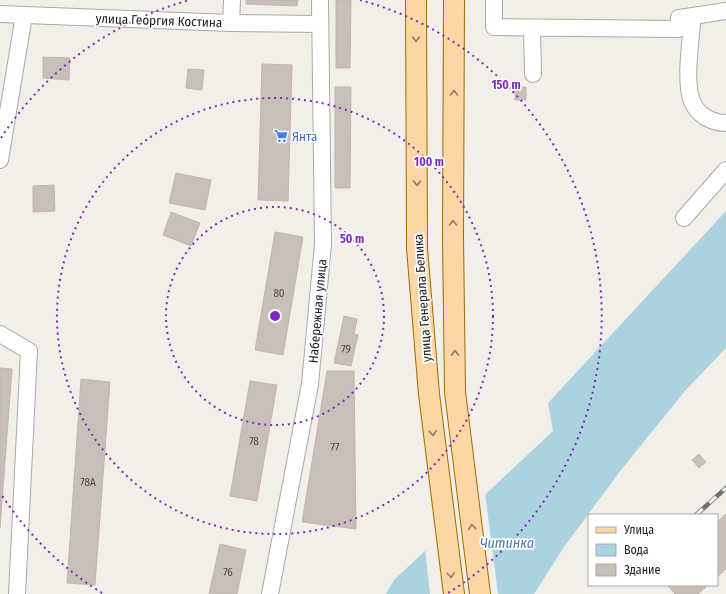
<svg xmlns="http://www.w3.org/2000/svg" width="726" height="594" font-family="'Fira Sans Condensed',sans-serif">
	<rect width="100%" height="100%" fill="#f2efe9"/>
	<path fill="#aad3df" d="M 726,211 L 726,348 L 684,392 L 621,470 L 564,547 L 534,594 L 386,594 L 394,580 L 553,431 L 548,403 Z"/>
	<path fill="#f2efe9" d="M 485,493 L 498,594 L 430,594 L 425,549 Z"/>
	<path fill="#c7bfb8" stroke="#c4b6ab" d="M 246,0 L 298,0 L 297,6 L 246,4 Z
		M 336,0 L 351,0 L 350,68 L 336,68 Z
		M 43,57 L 70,58 L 69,80 L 43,78 Z
		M 262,64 L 292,65 L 288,201 L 258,200 Z
		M 188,69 L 204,70 L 202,90 L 186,88 Z
		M 335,87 L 351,87 L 350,188 L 335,188 Z
		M 515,87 L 526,87 L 526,100 L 515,100 Z
		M 176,173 L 211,180 L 205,210 L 169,203 Z
		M 54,185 L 55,211 L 33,212 L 33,186 Z
		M 171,212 L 200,223 L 191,246 L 163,235 Z
		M 275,232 L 303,237 L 283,355 L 255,350 Z
		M 344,316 L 357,319 L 354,334 L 358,335 L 351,366 L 334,363 Z
		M 0,368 L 12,369 L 0,528 Z
		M 327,371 L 354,371 L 356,529 L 302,522 Z
		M 81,379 L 110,382 L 95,585 L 67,583 Z
		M 250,381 L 277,385 L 257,501 L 230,496 Z
		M 699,454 L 706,462 L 699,468 L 692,460 Z
		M 726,514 L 726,569 L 717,577 L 717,522 Z
		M 220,544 L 246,550 L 237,594 L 209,594 Z
		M 667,585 L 708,585 L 698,594 L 675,594 Z"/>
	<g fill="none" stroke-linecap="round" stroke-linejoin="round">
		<g stroke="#a9a9a9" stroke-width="18">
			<path id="minor" d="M 494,0 L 494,27 L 678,29 L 679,18 L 693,16
				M 726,11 L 693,16 C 691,37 684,83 692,101 C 697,115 712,123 726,123
				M 0,14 L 231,23 L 319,24
				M 231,23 L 232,0
				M 532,28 L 533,74
				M 0,160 L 24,15
				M 684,218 L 726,170
				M 0,334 L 29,351 L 17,594
				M 270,594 L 310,384 L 323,244 L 320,0"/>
		</g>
		<g stroke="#a06b00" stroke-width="22">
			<path id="major" d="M 416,0 L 417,248 L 429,394 L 454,594
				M 454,0 L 453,237 L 455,392 L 480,594"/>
		</g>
		<use href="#minor" stroke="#fff" stroke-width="16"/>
		<use href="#major" stroke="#fcd6a4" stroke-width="20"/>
		<g stroke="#707070" stroke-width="4.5">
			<path id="rail" d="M 696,515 L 726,488"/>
		</g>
		<use href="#rail" stroke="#fff" stroke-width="3" stroke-dasharray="9" stroke-linecap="butt"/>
	</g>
	<defs><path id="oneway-chevron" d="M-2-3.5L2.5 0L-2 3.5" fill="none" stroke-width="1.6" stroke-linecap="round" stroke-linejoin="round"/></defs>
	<g stroke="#8f7c63">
		<use href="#oneway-chevron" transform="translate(416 39) rotate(90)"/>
		<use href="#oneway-chevron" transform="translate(454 93) rotate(-90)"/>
		<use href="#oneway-chevron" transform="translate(417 183) rotate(90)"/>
		<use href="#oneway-chevron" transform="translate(453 223) rotate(-90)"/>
		<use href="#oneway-chevron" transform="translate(455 353) rotate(-91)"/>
		<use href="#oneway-chevron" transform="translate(433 433) rotate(83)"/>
		<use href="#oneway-chevron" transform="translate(472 527) rotate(-97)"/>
		<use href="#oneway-chevron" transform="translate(451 575) rotate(83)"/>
	</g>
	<g fill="none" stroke="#7b2cbf" stroke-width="2" stroke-dasharray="2 4">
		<circle cx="275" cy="316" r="109"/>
		<circle cx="275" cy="316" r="218"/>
		<path d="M102 593A327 327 0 0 1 1 494M1 138A327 327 0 0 1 190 0M360 0A327 327 0 0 1 448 593"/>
	</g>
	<defs>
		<g id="supermarket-bare" transform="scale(1.08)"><path d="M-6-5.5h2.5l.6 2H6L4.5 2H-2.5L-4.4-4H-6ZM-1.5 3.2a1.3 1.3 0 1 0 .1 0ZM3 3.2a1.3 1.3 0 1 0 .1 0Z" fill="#3f7fe0" stroke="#fff" stroke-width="2.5" paint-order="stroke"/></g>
	</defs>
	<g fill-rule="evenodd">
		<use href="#supermarket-bare" x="281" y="136"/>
	</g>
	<g text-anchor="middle" stroke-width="3.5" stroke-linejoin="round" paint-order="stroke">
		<g font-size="11" fill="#4b4948">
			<text x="279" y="297">80</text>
			<text x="346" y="353">79</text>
			<text x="254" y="445">78</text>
			<text x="335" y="451">77</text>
			<text x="88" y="486">78А</text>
			<text x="228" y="576">76</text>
		</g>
		<g font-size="13" fill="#222" stroke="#fff">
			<text transform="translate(159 20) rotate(2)" y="5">улица Георгия Костина</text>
			<text transform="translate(422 298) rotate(-94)" y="5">улица Генерала Белика</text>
			<text transform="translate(317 311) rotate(-85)" y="5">Набережная улица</text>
		</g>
		<g font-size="13" fill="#366cbe" stroke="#fff" text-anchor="start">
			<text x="292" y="141">Янта</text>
		</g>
		<g font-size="14" font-style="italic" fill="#4a7aab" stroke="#fff">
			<text x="507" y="548">Читинка</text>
		</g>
	</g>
	<circle cx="275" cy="316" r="6" fill="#7b2cbf" stroke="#fff" stroke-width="2"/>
	<g font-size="12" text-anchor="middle" font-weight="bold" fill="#7b2cbf" stroke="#fff" stroke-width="3.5" stroke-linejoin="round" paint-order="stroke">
		<text x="506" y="89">150 m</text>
		<text x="429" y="166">100 m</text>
		<text x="352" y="243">50 m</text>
	</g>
	<rect x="588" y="514" width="130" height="72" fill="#ffffff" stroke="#a7a7a7"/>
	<rect x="596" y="527" width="20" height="6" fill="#fcd6a4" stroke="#a7a7a7"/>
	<text x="624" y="534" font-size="12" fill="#222222">Улица</text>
	<rect x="596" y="544" width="20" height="12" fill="#aad3df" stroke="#a7a7a7"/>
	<text x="624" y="554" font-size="12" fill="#222222">Вода</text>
	<rect x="596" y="564" width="20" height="12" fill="#c7bfb8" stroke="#a7a7a7"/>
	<text x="624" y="574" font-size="12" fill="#222222">Здание</text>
</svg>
